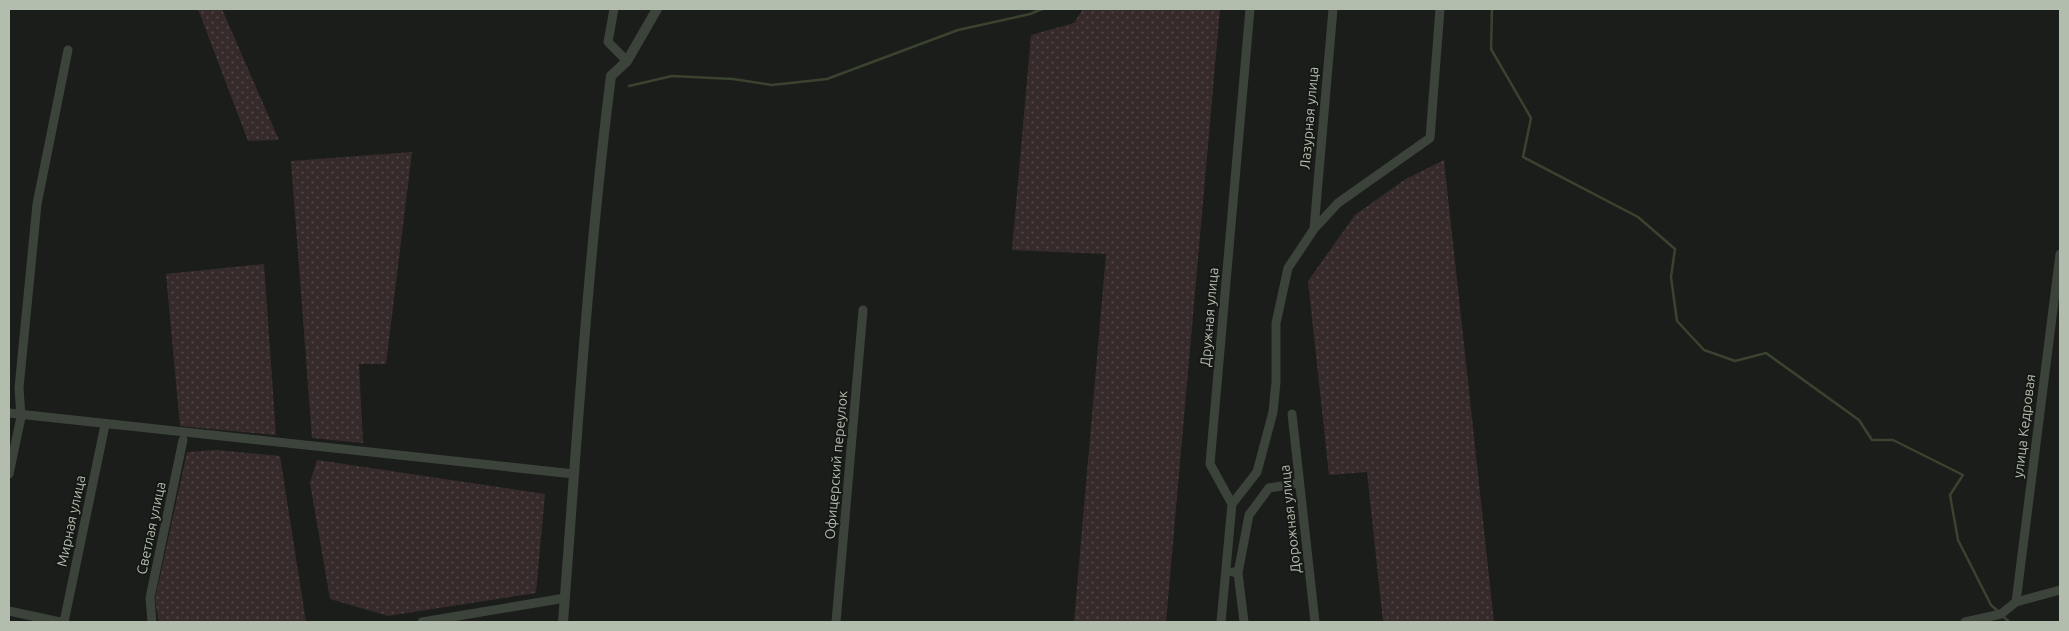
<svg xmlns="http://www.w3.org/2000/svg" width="2069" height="631" font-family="Ubuntu,sans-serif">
	<defs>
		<pattern id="grass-dots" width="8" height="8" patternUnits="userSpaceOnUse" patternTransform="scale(1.25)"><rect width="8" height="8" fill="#362b2a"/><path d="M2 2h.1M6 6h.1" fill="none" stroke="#514846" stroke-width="1.8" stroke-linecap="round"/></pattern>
	</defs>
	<rect width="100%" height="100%" fill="#1b1d1b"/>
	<path fill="url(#grass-dots)" d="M 198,9 L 222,9 L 279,140 L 248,141 Z
		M 1083,9 L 1220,9 L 1166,622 L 1074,622 L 1106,254 L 1012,250 L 1031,35 L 1074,23 Z
		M 412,152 L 386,364 L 359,364 L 363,443 L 312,438 L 291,161 Z
		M 1444,160 L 1494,622 L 1383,622 L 1367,472 L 1329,475 L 1308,281 L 1355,215 L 1404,180 Z
		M 264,264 L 276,435 L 180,426 L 166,274 Z
		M 216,450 L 280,456 L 306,622 L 159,622 L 155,600 L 187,452 Z
		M 317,460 L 545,494 L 536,593 L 388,616 L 330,599 L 310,483 Z"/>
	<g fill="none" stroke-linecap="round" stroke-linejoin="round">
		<path stroke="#3a432f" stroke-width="2.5" d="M 1492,9 L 1491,49 L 1531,118 L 1523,157 L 1638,217 L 1675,249 L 1671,277 L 1677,321 L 1704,350 L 1735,361 L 1766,353 L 1859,420 L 1872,440 L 1893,440 L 1963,475 L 1950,495 L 1958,540 L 1991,605 L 1999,612
			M 629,86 L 672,76 L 733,79 L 772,85 L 827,79 L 958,30 L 1030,14 L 1042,9
			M 2003,616 L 2009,622"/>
		<path stroke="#3c433b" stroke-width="9" d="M 614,9 L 608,42 L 627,61
			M 1314,229 L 1333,9
			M 9,413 L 574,474
			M 1292,414 L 1315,622
			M 9,474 L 21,417 L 19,388 L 37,204 L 68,50
			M 1232,504 L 1257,472 L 1273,412 L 1276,382 L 1276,323 L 1288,268 L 1314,229 L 1338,203 L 1430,138 L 1440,9
			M 1233,572 L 1238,573 L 1244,622
			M 1238,573 L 1249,515 L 1269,488 L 1299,483
			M 2016,602 L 2060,254
			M 9,611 L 60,622
			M 64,622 L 105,425
			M 152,622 L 150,598 L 183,440
			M 422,622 L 565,598
			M 836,622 L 863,310
			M 1221,622 L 1232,504 L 1210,464 L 1250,9
			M 1965,622 L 2001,614 L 2016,602 L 2060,590"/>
		<path stroke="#3c433b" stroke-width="10" d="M 563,622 C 577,440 588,257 611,76 L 627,61 L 657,9"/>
	</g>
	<g text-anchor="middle" stroke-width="4" stroke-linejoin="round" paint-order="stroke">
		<g font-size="14" fill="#b2bdad" stroke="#161816">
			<text transform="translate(1309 118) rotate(-85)" y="5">Лазурная улица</text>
			<text transform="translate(1209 317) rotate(-85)" y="5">Дружная улица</text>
			<text transform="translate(2024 426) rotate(-83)" y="5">улица Кедровая</text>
			<text transform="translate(836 465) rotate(-85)" y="5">Офицерский переулок</text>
			<text transform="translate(1290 519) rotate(-96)" y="5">Дорожная улица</text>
			<text transform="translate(71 521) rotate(-78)" y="5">Мирная улица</text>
			<text transform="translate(151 528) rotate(-78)" y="5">Светлая улица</text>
		</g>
	</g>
	<rect width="2069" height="631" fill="none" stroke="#b2bdad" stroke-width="20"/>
</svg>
